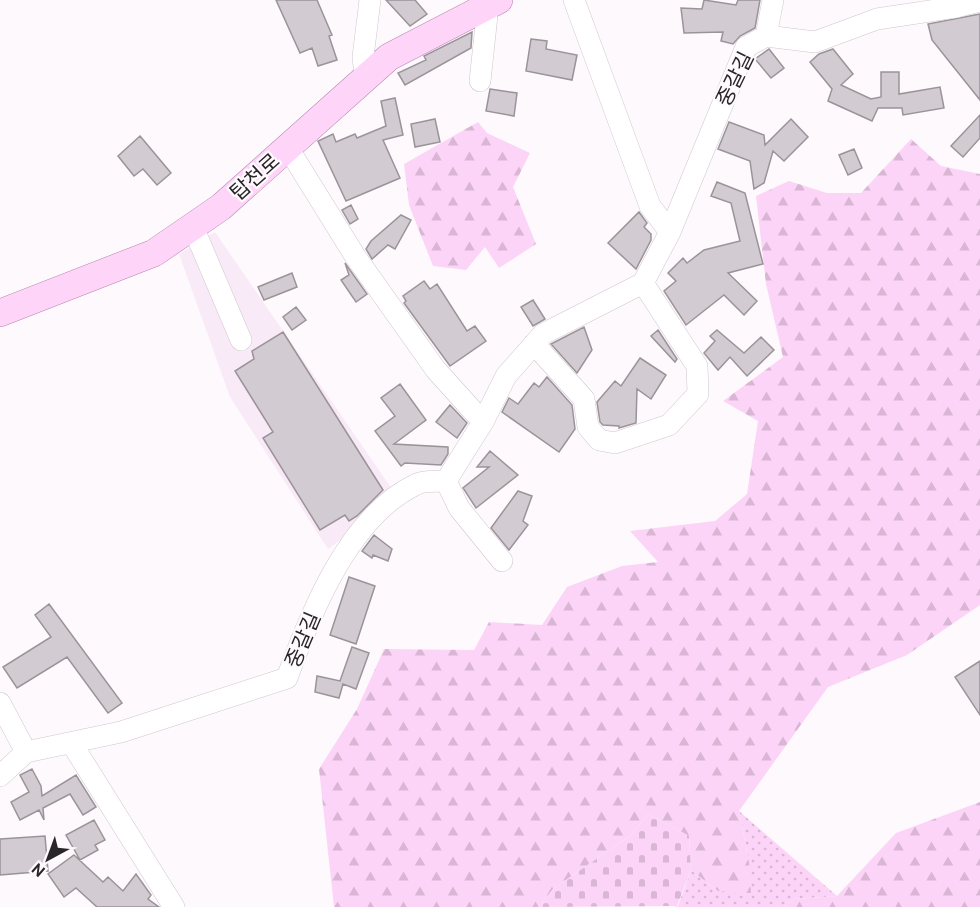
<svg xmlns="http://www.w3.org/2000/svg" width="980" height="907" font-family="Cabin,'Noto Sans KR',sans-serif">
	<defs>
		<pattern id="grass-dots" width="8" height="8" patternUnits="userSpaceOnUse" patternTransform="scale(1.5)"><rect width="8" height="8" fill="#fcd4f7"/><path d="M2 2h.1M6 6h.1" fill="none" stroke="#d8b6d4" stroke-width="1.8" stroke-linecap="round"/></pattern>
		<pattern id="forest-firs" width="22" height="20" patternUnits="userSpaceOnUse" patternTransform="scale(1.5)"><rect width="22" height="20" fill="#fcd4f7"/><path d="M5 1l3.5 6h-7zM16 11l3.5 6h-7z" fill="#d8b6d4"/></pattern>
		<pattern id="cemetery-stones" width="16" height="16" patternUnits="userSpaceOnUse" patternTransform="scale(1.5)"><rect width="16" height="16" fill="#fcd4f7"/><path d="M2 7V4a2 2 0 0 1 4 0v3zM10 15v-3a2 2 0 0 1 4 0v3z" fill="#d8b6d4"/></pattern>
	</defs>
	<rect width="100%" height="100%" fill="#fef9fd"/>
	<path fill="#f9eaf7" d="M 215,232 L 394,492 L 358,527 L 328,549 L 230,397 L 179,254 Z"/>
	<path fill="url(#grass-dots)" d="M 739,811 L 837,896 L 794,899 L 784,907 L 673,907 L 678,906 L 691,870 L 718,891 L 749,862 Z"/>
	<path fill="url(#forest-firs)" d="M 478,122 L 487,133 L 530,153 L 513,187 L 536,244 L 499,268 L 485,247 L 466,270 L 433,266 L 409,205 L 404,164 Z
		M 911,139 L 941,166 L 980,174 L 980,605 L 907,655 L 828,687 L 739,811 L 749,862 L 751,893 L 718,891 L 691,870 L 689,836 L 648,814 L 631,835 L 553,889 L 539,907 L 334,907 L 319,769 L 357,709 L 384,649 L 474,650 L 489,622 L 542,625 L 567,587 L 622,566 L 658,562 L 630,531 L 715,521 L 747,494 L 758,421 L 723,401 L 783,357 L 766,284 L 756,196 L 789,181 L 827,193 L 861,193 Z
		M 980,802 L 980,907 L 784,907 L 794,899 L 837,896 L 896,833 Z"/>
	<path fill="url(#cemetery-stones)" d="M 648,814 L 689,836 L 691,870 L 677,906 L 539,907 L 553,889 L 631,835 Z"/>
	<path fill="#d3cbd2" stroke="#9b939a" stroke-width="1.5" d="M 276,0 L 317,0 L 332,35 L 329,36 L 337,60 L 318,66 L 312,48 L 300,53 Z
		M 386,0 L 415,0 L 427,14 L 410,26 Z
		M 704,0 L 736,5 L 738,0 L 760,0 L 755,28 L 740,36 L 733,44 L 721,41 L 723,32 L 684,33 L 681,8 L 702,9 Z
		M 980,14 L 980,100 L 932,40 L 928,24 Z
		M 472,32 L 471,48 L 405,85 L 398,73 L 426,60 L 424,56 Z
		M 531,39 L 547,41 L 546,49 L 577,55 L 572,80 L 526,71 Z
		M 769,49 L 784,68 L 771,78 L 755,59 Z
		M 833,49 L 853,74 L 841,85 L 871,99 L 881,97 L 881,72 L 899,72 L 899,94 L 940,87 L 944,108 L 903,115 L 902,108 L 878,108 L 872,121 L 828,101 L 832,89 L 810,62 L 819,54 Z
		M 490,89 L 517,93 L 514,116 L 486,111 Z
		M 395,98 L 403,135 L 383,140 L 400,178 L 346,201 L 318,141 L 333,134 L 336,142 L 355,134 L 357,138 L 386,126 L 381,101 Z
		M 980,115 L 980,138 L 963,157 L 951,146 Z
		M 435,119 L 440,142 L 415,147 L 411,124 Z
		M 791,119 L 808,137 L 784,161 L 773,151 L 764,183 L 754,189 L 750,161 L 718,149 L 729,122 L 764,135 L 765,145 Z
		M 140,136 L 171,173 L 157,185 L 143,169 L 134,176 L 118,156 Z
		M 854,149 L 862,168 L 848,175 L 839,155 Z
		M 717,182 L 745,193 L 763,264 L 728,273 L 757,301 L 744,315 L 724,295 L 686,325 L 664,291 L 676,281 L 668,273 L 683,258 L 687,263 L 704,250 L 740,241 L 731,203 L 711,196 Z
		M 351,205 L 358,219 L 350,224 L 342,210 Z
		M 639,212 L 647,223 L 644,227 L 651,234 L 651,240 L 636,269 L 608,243 Z
		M 401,215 L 411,220 L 395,249 L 388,245 L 372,259 L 366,249 L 371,241 Z
		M 345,263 L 367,294 L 356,302 L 341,280 L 349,275 Z
		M 292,273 L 297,287 L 264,300 L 258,287 Z
		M 424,281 L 430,289 L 437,284 L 467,331 L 475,326 L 486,341 L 450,366 L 404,303 L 406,301 L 403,296 Z
		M 533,300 L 545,319 L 533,326 L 521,307 Z
		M 296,307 L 306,320 L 292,330 L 283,317 Z
		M 584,327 L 592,350 L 577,373 L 551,344 Z
		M 658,330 L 677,359 L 675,362 L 651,336 Z
		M 717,330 L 744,353 L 761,337 L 774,350 L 747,376 L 730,357 L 718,370 L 704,353 L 715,341 L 710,336 Z
		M 283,332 L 383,490 L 357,516 L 349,521 L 345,515 L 320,530 L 263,438 L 273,432 L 235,371 L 254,359 L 252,351 Z
		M 640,358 L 666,375 L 651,399 L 637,389 L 636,423 L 619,428 L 619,426 L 603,425 L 600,422 L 597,402 L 615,381 L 621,386 Z
		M 547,377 L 572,405 L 575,429 L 559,452 L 502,412 L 509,398 L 518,404 L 534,383 L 539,387 Z
		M 400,384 L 426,420 L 394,444 L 448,447 L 448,454 L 441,465 L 405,463 L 401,466 L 375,431 L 395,416 L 381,398 Z
		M 450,405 L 467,423 L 457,438 L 436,422 Z
		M 490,451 L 518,475 L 476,508 L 463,488 L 489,467 L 477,467 Z
		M 518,491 L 532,496 L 523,521 L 528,525 L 509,550 L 491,528 Z
		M 374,535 L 392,549 L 388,561 L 373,555 L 372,558 L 362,551 Z
		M 349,577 L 375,586 L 356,644 L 330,635 Z
		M 49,604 L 122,703 L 108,713 L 67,657 L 17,688 L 3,667 L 51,637 L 35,615 Z
		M 352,647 L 369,653 L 356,689 L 343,684 L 339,698 L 315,692 L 317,676 L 340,681 Z
		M 980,661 L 980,715 L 955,677 Z
		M 32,769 L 41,786 L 42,796 L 76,775 L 96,807 L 83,815 L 70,794 L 43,808 L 44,820 L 39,810 L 20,820 L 11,802 L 29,792 L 20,775 Z
		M 94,820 L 105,840 L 95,845 L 98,850 L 80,860 L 66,835 Z
		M 45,836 L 48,871 L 0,875 L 0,839 Z
		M 74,855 L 103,882 L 108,877 L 123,891 L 136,874 L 151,895 L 148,899 L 159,907 L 97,907 L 76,888 L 64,897 L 48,874 Z"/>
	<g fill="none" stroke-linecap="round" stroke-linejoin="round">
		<g stroke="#cfc7ce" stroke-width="22">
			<path id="minor" d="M 574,0 L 650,206 L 670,232
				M 766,36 L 773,0
				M 365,75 L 363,57 L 370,0
				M 480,81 L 488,6
				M 288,148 L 355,256 L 436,370 L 483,422
				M 193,227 L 241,340
				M 534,344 L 584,399 L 588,427 L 599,440 L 615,443 L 669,425 L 698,394 L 697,366 L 643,283
				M 446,481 L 459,508 L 502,561
				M 0,703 L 26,752 L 121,732 L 287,678 C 311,612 349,517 415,485 C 423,480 437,482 446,481 L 483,422 L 506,376 L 543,334 L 643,283 L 670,232 L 746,47 L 766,36 L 815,42 L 877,19 L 956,7 L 980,1
				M 72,744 L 174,907
				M 0,776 L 26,752"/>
		</g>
		<g stroke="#b386ad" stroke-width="28">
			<path id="major" d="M 0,313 L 154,253 L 221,207 L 389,57 L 499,0"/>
		</g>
		<use href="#minor" stroke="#fff" stroke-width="21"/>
		<use href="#major" stroke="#fed5f9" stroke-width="27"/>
	</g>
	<g text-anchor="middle" stroke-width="4.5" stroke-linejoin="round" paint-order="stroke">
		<g font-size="21" fill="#292628" stroke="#fef9fd">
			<text transform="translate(735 79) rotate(-64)" y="7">중갈길</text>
			<text transform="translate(255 177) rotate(-42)" y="7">탑천로</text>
			<text transform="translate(303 640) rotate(-67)" y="7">중갈길</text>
		</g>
	</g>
	<g transform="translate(48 859) rotate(221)" stroke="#fef9fd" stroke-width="4.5" paint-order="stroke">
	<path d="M0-4.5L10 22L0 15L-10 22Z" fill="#292628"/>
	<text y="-9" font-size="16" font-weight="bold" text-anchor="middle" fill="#292628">N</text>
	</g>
</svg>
